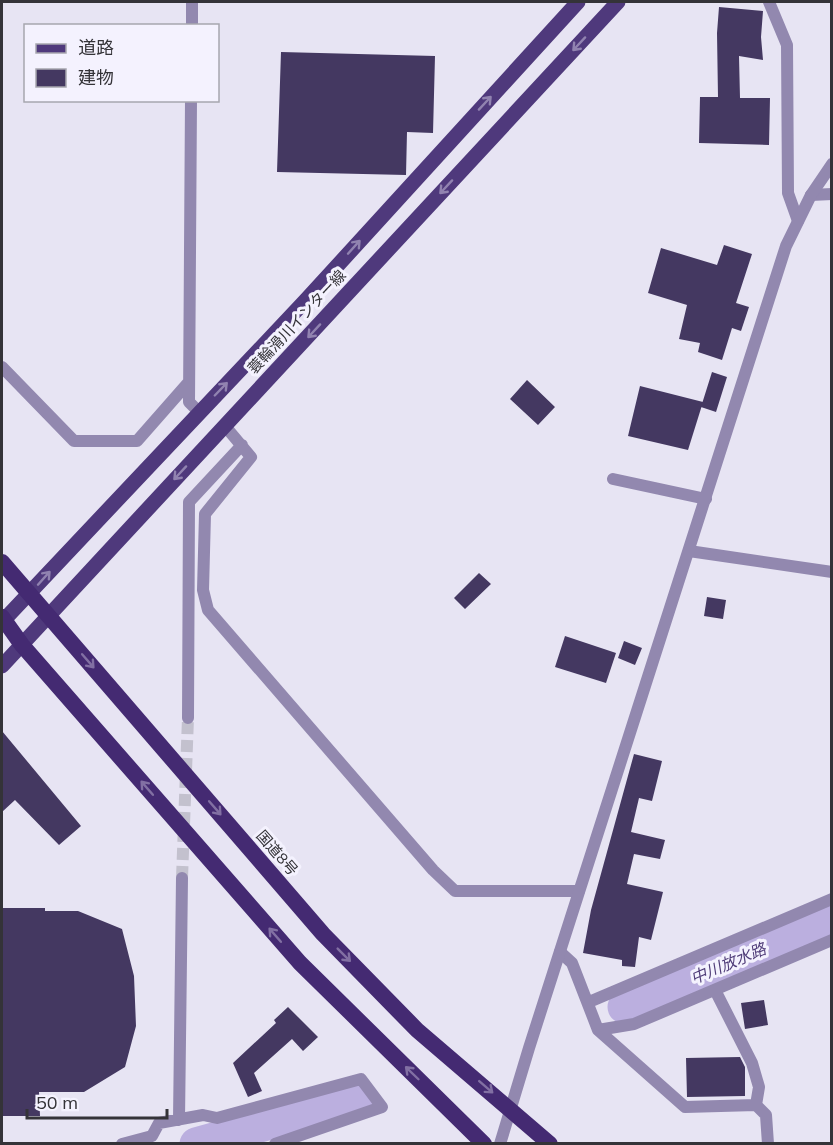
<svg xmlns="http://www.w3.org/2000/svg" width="833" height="1145" font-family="Mulish,'Noto Sans JP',sans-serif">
	<rect width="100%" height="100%" fill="#e7e4f3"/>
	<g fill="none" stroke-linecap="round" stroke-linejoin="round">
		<path stroke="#bbafdf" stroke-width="33" d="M 624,1007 L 832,919
			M 196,1144 L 360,1098"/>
	</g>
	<path fill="#443861" d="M 719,7 L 763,11 L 761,37 L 763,60 L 739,56 L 740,98 L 770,98 L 769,145 L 699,143 L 700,97 L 718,97 L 717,33 Z
		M 281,52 L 435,56 L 433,133 L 407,132 L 406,175 L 277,172 Z
		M 724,245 L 752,254 L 736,303 L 749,307 L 741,331 L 732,328 L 722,360 L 698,352 L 700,343 L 679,339 L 687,305 L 648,293 L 661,248 L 717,265 Z
		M 712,372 L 727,377 L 716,412 L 701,407 Z
		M 527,380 L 555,407 L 538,425 L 510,399 Z
		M 640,386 L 703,402 L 688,450 L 628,436 Z
		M 479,573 L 491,584 L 465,609 L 454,598 Z
		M 707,597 L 726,600 L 723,619 L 704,616 Z
		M 565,636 L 616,653 L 606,683 L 555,667 Z
		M 624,641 L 642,648 L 635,665 L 618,658 Z
		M 2,731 L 81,826 L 59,845 L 15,800 L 2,812 Z
		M 634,754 L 662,761 L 652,801 L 639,798 L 631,832 L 665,840 L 660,859 L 634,854 L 627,884 L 663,892 L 651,940 L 639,937 L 635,967 L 622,966 L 622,960 L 583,953 L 591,910 Z
		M 2,908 L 45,908 L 45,911 L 78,911 L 122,929 L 134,976 L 136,1026 L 125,1067 L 84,1092 L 39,1092 L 40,1116 L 2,1116 Z
		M 764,1000 L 768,1025 L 745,1029 L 741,1003 Z
		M 288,1007 L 318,1037 L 303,1051 L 292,1039 L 254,1073 L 262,1091 L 248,1097 L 233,1063 L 276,1023 L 274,1020 Z
		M 740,1057 L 745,1067 L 745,1096 L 687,1097 L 686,1058 Z"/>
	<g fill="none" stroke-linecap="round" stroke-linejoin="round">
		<path stroke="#c3c1ce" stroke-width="12" stroke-dasharray="12 6" stroke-linecap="butt" d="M 182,878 L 188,718"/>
		<path stroke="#9288af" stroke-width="12" d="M 769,2 L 787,45 L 788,193 L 798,221
			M 192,26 L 192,2
			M 191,100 L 189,402 L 199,412
			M 811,195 L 832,194
			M 2,367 L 74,441 L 137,441 L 188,383
			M 225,426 L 251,457 L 205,514 L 203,590 L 208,610 L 433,870 L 455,891 L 579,891
			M 613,479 L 706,499
			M 689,551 L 832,572
			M 188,718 L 189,502 L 242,445
			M 560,952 L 572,963 L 598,1030 L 685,1107 L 756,1105 L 766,1115 L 768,1144
			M 715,990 L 752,1063 L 759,1087 L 756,1105
			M 589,1002 L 832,899
			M 598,1030 L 634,1024 L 832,940
			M 179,1120 L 182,878
			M 122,1144 L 152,1136 L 159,1123 L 203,1115 L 217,1118 L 361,1079 L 382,1107 L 275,1144"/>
		<path stroke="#9288af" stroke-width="12" d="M 500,1144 L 529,1048 L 786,246 L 811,195 L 832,164"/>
		<path stroke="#4f397c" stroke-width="15" d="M 2,622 L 306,300 L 578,2
			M 2,666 L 618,2"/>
		<path stroke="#442a72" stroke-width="16" d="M 2,562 L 323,934 L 417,1030 L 550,1144
			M 2,617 L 22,645 L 300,963 L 484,1144"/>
	</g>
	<defs><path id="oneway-shaft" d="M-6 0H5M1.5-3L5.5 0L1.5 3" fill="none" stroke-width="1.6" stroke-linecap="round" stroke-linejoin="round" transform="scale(1.5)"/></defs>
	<g stroke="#9183b0">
		<use href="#oneway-shaft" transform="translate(579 44) rotate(133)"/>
		<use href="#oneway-shaft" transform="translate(485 103) rotate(-47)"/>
		<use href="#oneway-shaft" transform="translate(446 187) rotate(133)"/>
		<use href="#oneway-shaft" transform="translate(354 247) rotate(-48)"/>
		<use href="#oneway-shaft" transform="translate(314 331) rotate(133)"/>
		<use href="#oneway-shaft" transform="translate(221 389) rotate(-46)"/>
		<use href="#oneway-shaft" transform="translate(180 473) rotate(133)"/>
		<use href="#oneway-shaft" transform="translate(44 578) rotate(-48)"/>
	</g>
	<g stroke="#8270a3">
		<use href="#oneway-shaft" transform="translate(88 661) rotate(49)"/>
		<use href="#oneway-shaft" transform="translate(147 788) rotate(-131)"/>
		<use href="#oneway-shaft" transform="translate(215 808) rotate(49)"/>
		<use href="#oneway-shaft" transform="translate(275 935) rotate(-131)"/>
		<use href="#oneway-shaft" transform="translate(344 955) rotate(45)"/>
		<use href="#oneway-shaft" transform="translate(412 1073) rotate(-136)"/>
		<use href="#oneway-shaft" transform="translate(486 1087) rotate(41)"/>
	</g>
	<g text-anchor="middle" stroke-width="6" stroke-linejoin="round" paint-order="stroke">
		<g font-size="15" fill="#343338" stroke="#f4f2fe">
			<text transform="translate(297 322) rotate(-47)" y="5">蓑輪滑川インター線</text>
			<text transform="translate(277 853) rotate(49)" y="5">国道8号</text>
		</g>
		<g font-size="16" font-style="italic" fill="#503d79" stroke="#f4f2fe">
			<text transform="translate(728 963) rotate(-23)" y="6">中川放水路</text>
		</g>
	</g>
	<rect width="833" height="1145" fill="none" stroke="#343338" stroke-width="6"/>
	<rect x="24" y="24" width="195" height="78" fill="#f4f2fe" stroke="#a7a6af" stroke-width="1.5"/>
	<rect x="36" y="44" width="30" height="9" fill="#4f397c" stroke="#a7a6af" stroke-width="1.5"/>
	<text x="78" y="54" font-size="18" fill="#343338">道路</text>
	<rect x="36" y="69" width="30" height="18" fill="#443861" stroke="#a7a6af" stroke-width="1.5"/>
	<text x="78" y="84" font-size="18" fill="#343338">建物</text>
	<path d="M27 1109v9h140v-9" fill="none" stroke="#343338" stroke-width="3"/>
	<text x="36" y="1109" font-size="18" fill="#343338" stroke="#f4f2fe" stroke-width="4.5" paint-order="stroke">50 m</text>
</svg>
